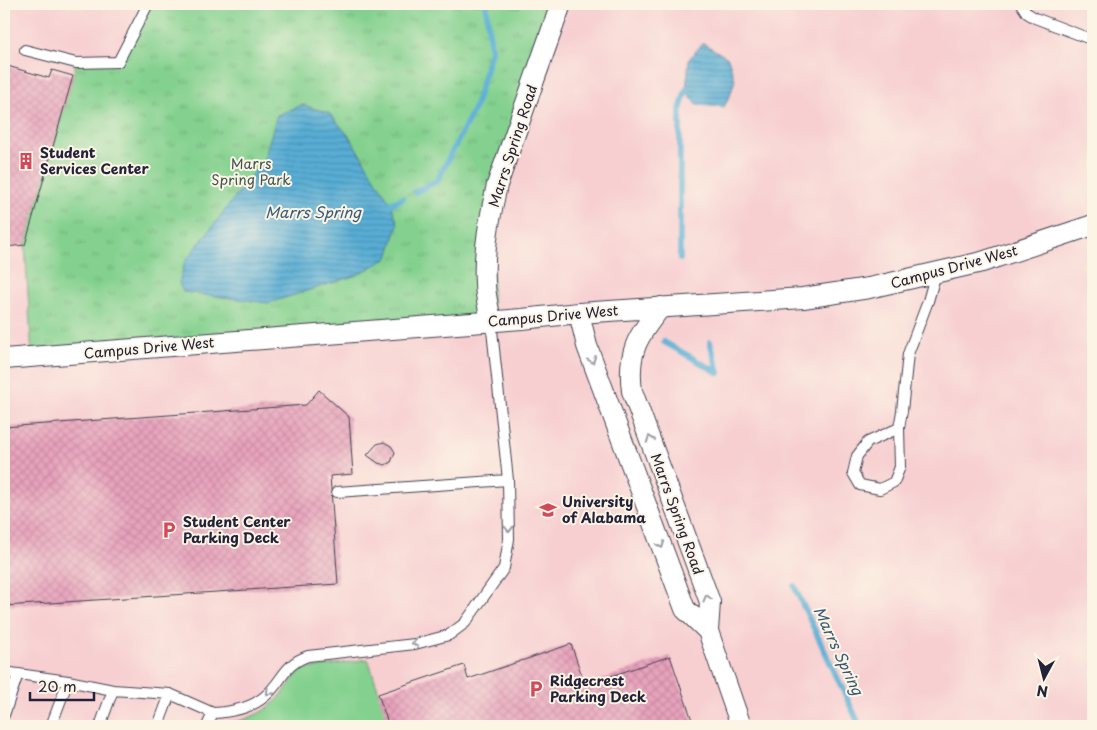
<svg xmlns="http://www.w3.org/2000/svg" width="1097" height="730" font-family="'Playpen Sans',sans-serif">
	<defs>
		<pattern id="park-tufts" width="24" height="20" patternUnits="userSpaceOnUse" patternTransform="scale(1.25)"><rect width="24" height="20" fill="#84d18f"/><path d="M3 7l-1-3M5 7V3M7 7l1-3M15 17l-1-3M17 17v-4M19 17l1-3" fill="none" stroke="#72b37c"/></pattern>
		<pattern id="water-rules" width="6" height="5" patternUnits="userSpaceOnUse" patternTransform="scale(1.25)"><rect width="6" height="5" fill="#59aed5"/><path d="M0 2.5h6" fill="none" stroke="#498dae"/></pattern>
		<pattern id="building-cross-hatch" width="8" height="8" patternUnits="userSpaceOnUse" patternTransform="scale(1.25)"><rect width="8" height="8" fill="#e8a2bc"/><path d="M0 0l8 8M0 8l8-8" fill="none" stroke="#c78ba2"/></pattern>
	</defs>
	<rect width="100%" height="100%" fill="#fcf5e5"/>
	<filter id="ink" filterUnits="userSpaceOnUse"><feTurbulence type="fractalNoise" baseFrequency=".02" numOctaves="2"/><feDisplacementMap in="SourceGraphic" scale="10" xChannelSelector="R" yChannelSelector="G"/><feConvolveMatrix kernelMatrix="1 2 1 2 8 2 1 2 1" color-interpolation-filters="sRGB"/></filter>
	<filter id="wash" filterUnits="userSpaceOnUse"><feTurbulence type="fractalNoise" baseFrequency=".0096" numOctaves="4" result="noise"/><feDisplacementMap in="SourceGraphic" scale="20" xChannelSelector="R" yChannelSelector="G"/><feGaussianBlur stdDeviation="1.12" result="paint"/><feColorMatrix in="noise" values="0 0 0 0 0 0 0 0 0 0 0 0 0 0 0 0 0 1.4 0 .05"/><feComposite in="paint" operator="in"/></filter>
	<g filter="url(#wash)">
		<rect width="100%" height="100%" fill="#f3e1c3"/>
		<path fill="#f7cfd1" d="M 4,4 L 1093,4 L 1093,257 L 1080,263 L 1093,294 L 1093,726 L 4,726 Z"/>
		<path fill="#84d18f" stroke="#537a65" d="M 368,659 L 390,726 L 215,726 L 216,724 C 224,722 231,723 239,721 C 253,717 269,709 279,698 C 287,689 292,679 301,670 Z"/>
		<path fill="url(#park-tufts)" stroke="#537a65" d="M 148,4 L 561,4 L 498,185 L 491,321 L 32,357 L 25,245 L 73,76 L 76,63 L 118,62 Z"/>
		<path fill="url(#water-rules)" stroke="#3e6888" d="M 703,43 L 728,58 L 735,80 L 730,96 L 724,107 L 697,105 L 686,90 L 689,59 Z
			M 302,105 L 329,113 L 349,136 L 391,204 L 398,224 L 388,258 L 357,275 L 269,303 L 183,292 L 179,283 L 185,262 L 264,159 L 277,115 Z"/>
		<g fill="none" stroke-linecap="round" stroke-linejoin="round">
			<path stroke="#59aed5" stroke-width="6" d="M 415,192 L 437,181 L 475,107 L 491,51 L 486,4
				M 391,204 L 403,198
				M 680,259 L 680,110 L 686,90
				M 664,342 L 719,373
				M 710,342 L 719,373
				M 794,586 L 860,726"/>
		</g>
		<g id="blocks">
			<path fill="url(#building-cross-hatch)" d="M 4,65 L 49,78 L 52,70 L 73,76 L 25,245 L 4,247 Z
				M 319,390 L 349,417 L 353,474 L 330,476 L 338,584 L 4,606 L 4,427 L 306,405 Z
				M 384,442 L 391,446 L 395,452 L 391,462 L 385,465 L 378,463 L 367,455 L 377,444 Z
				M 571,644 L 585,685 L 670,656 L 694,726 L 389,726 L 378,694 L 464,665 L 468,679 Z"/>
		</g>
	</g>
	<g filter="url(#ink)">
		<use href="#blocks" fill-opacity="0" stroke="#413f4f" stroke-width="1"/>
		<g fill="none" stroke-linecap="round" stroke-linejoin="round">
			<g stroke="#413f4f" stroke-width="12">
				<path id="lane" d="M 1021,4 L 1027,13 L 1035,18 L 1093,40
					M 25,50 L 76,63 L 118,62 L 148,4
					M 899,428 L 900,467 L 894,482 L 880,489 L 860,485 L 853,473 L 857,456 L 868,442 L 899,428 L 902,411 L 908,354 L 928,301 L 936,273
					M 337,492 L 508,480
					M 4,672 L 68,681 L 113,690 L 170,694 L 213,713
					M 4,715 L 18,674
					M 51,726 L 68,681
					M 100,726 L 113,690
					M 158,726 L 170,694
					M 207,726 L 213,713 C 230,712 250,709 264,697 C 283,682 282,665 308,656 L 415,644 L 449,635 L 465,623 L 504,568 L 509,539 L 508,480 L 491,321"/>
			</g>
			<g stroke="#413f4f" stroke-width="22">
				<path id="street" d="M 661,307 C 637,336 627,353 632,391 L 710,602 L 708,631 L 741,726
					M 579,313 L 587,346 L 685,609 L 708,631
					M 491,321 C 489,309 485,296 485,283 C 483,250 490,217 497,185 L 561,4
					M 4,359 L 522,319 L 579,313 L 803,298 L 869,288 L 982,262 L 1093,225"/>
			</g>
			<use href="#lane" stroke="#fff" stroke-width="10"/>
			<use href="#street" stroke="#fff" stroke-width="20"/>
		</g>
		<defs><path id="oneway-chevron" d="M-2-3.5L2.5 0L-2 3.5" fill="none" stroke-width="1.6" stroke-linecap="round" stroke-linejoin="round" transform="scale(1.25)"/></defs>
		<g stroke="#9c9ca7">
			<use href="#oneway-chevron" transform="translate(592 360) rotate(69)"/>
			<use href="#oneway-chevron" transform="translate(650 439) rotate(-110)"/>
			<use href="#oneway-chevron" transform="translate(509 529) rotate(89)"/>
			<use href="#oneway-chevron" transform="translate(661 545) rotate(69)"/>
			<use href="#oneway-chevron" transform="translate(707 598) rotate(-105)"/>
			<use href="#oneway-chevron" transform="translate(415 643) rotate(170)"/>
			<use href="#oneway-chevron" transform="translate(269 692) rotate(134)"/>
		</g>
	</g>
	<defs>
		<g id="building-bare" transform="scale(1.35)"><path d="M-4-6H4V6H1V3H-1V6H-4ZM-2.5-4.3h1.7v1.8h-1.7ZM.8-4.3h1.7v1.8H.8ZM-2.5-1h1.7V.8h-1.7ZM.8-1h1.7V.8H.8Z" fill="#d1495b" stroke="#fcf5e5" stroke-width="2.5" paint-order="stroke"/></g>
		<g id="university-bare" transform="scale(1.35)"><path d="M0-5L7-2L0 1L-7-2ZM-4 1L0 2.5L4 1V4Q0 6-4 4Z" fill="#d1495b" stroke="#fcf5e5" stroke-width="2.5" paint-order="stroke"/></g>
		<g id="parking-bare" transform="scale(1.35)"><path d="M-3.5-5.5H1a3.5 3.5 0 0 1 0 7H-1V5.5H-3.5ZM-1-3.4V-.6H.8a1.4 1.4 0 0 0 0-2.8Z" fill="#d1495b" stroke="#fcf5e5" stroke-width="2.5" paint-order="stroke"/></g>
	</defs>
	<g fill-rule="evenodd">
		<use href="#building-bare" x="26" y="161"/>
		<use href="#university-bare" x="548" y="510"/>
		<use href="#parking-bare" x="169" y="530"/>
		<use href="#parking-bare" x="536" y="689"/>
	</g>
	<g text-anchor="middle" stroke-width="4" stroke-linejoin="round" paint-order="stroke">
		<g font-size="14" fill="#22223b" stroke="#fcf5e5">
			<text transform="translate(513 146) rotate(-72)" y="5">Marrs Spring Road</text>
			<text transform="translate(954 267) rotate(-15)" y="5">Campus Drive West</text>
			<text transform="translate(553 316) rotate(-5)" y="5">Campus Drive West</text>
			<text transform="translate(149 348) rotate(-5)" y="5">Campus Drive West</text>
			<text transform="translate(677 514) rotate(70)" y="5">Marrs Spring Road</text>
		</g>
		<g font-size="14" font-weight="bold" fill="#22223b" stroke="#fcf5e5" text-anchor="start">
			<text x="40" y="158">Student<tspan x="40" dy="16">Services Center</tspan></text>
			<text x="562" y="507">University<tspan x="562" dy="16">of Alabama</tspan></text>
			<text x="183" y="527">Student Center<tspan x="183" dy="16">Parking Deck</tspan></text>
			<text x="550" y="686">Ridgecrest<tspan x="550" dy="16">Parking Deck</tspan></text>
		</g>
		<g font-size="14" fill="#3f5754" stroke="#fcf5e5">
			<text x="251" y="169">Marrs<tspan x="251" dy="16">Spring Park</tspan></text>
		</g>
		<g font-size="15" font-style="italic" fill="#385a79" stroke="#fcf5e5">
			<text x="313" y="218">Marrs Spring</text>
			<text transform="translate(838 651) rotate(65)" y="5">Marrs Spring</text>
		</g>
	</g>
	<rect width="1097" height="730" fill="none" stroke="#fcf5e5" stroke-width="20"/>
	<g transform="translate(1044 678) rotate(187)" stroke="#fcf5e5" stroke-width="4" paint-order="stroke">
	<path d="M0-4L9 19L0 12L-9 19Z" fill="#22223b"/>
	<text y="-8" font-size="14" font-weight="bold" text-anchor="middle" fill="#22223b">N</text>
	</g>
	<path d="M30 692v8h64v-8" fill="none" stroke="#22223b" stroke-width="2.5"/>
	<text x="38" y="692" font-size="15" fill="#22223b" stroke="#fcf5e5" stroke-width="4" paint-order="stroke">20 m</text>
</svg>
